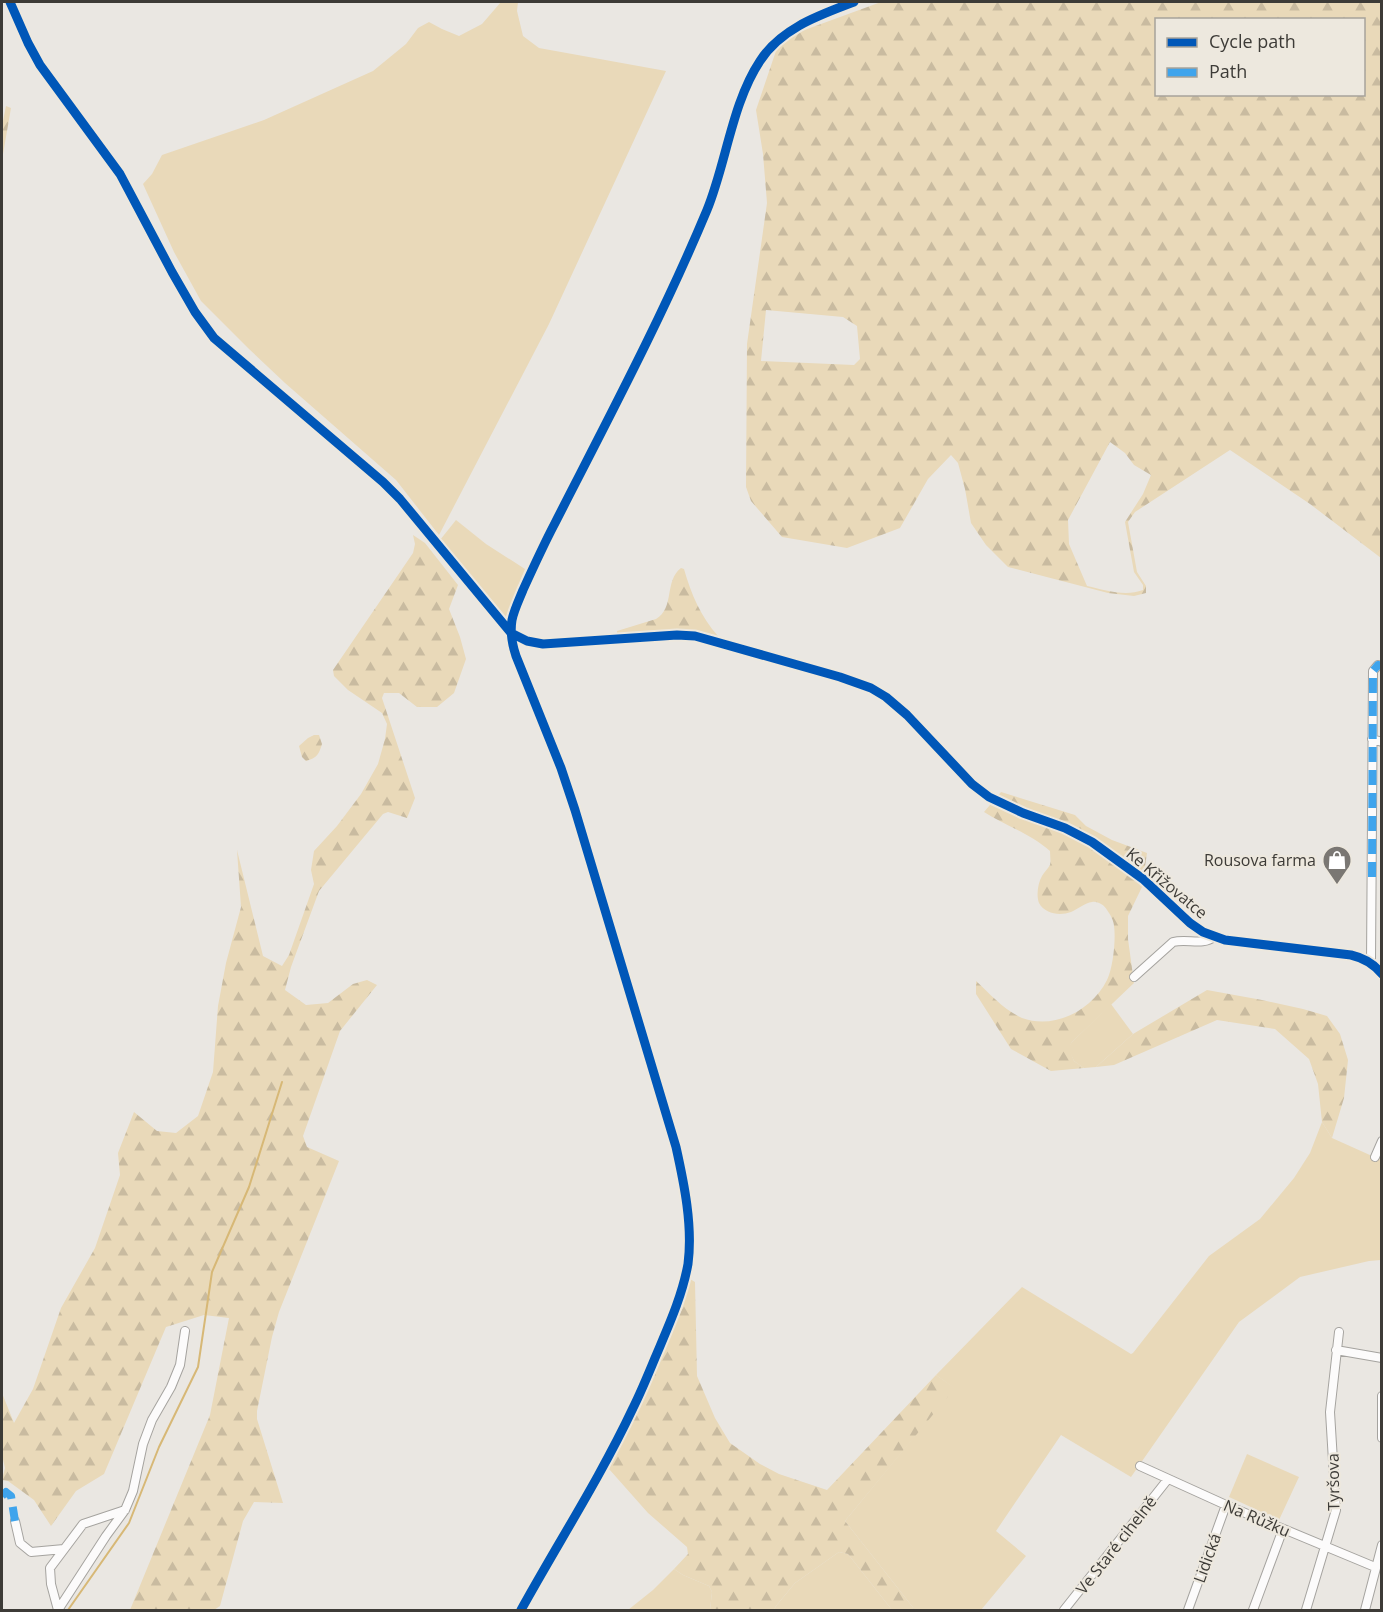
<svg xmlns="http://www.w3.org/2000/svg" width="1383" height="1612" font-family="'Open Sans',sans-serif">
	<defs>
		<pattern id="forest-firs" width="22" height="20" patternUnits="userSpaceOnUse" patternTransform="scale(1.5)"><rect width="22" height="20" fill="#e9d9b9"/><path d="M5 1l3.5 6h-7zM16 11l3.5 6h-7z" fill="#c9bba0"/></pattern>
	</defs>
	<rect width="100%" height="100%" fill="#eae7e2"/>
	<path fill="#e9d9b9" d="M 501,2 L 518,2 L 517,11 L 523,36 L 539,48 L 666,71 L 549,324 L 439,535 L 396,480 L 285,383 L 249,349 L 201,301 L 174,252 L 143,184 L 152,174 L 162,155 L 264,120 L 373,71 L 406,44 L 418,28 L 429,22 L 442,29 L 459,36 L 482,24 Z
		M 456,520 L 486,544 L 525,569 L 506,617 L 440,540 Z
		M 1111,1004 L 1133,1034 L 1096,1067 L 1084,1068 L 1078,1064 L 1074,1061 L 1068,1048 L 1072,1042 Z
		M 1322,1122 L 1332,1138 L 1381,1160 L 1381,1260 L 1369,1261 L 1300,1277 L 1239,1322 L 1131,1477 L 1061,1435 L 996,1531 L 1026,1556 L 981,1610 L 915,1610 L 845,1521 L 954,1388 L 936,1375 L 1022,1287 L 1131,1354 L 1133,1353 L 1209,1256 L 1260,1219 L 1294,1178 L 1310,1153 Z
		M 1247,1454 L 1299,1477 L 1279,1520 L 1229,1497 Z
		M 839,1552 L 848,1554 L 892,1610 L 774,1610 L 776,1606 L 795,1583 Z
		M 674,1569 L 683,1575 L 709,1586 L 712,1592 L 710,1610 L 628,1610 L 653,1590 Z"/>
	<path fill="url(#forest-firs)" fill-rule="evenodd" d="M 881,2 L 1381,2 L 1381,558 L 1310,504 L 1230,450 L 1135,512 L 1128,522 L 1137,572 L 1146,586 L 1146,593 L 1134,596 L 1108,593 L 1008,567 L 986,545 L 971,523 L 965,489 L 958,463 L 951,455 L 928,479 L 900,528 L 847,548 L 782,537 L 751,501 L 746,487 L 747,344 L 767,203 L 763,154 L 756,110 L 780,39 ZM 1156,20 L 1364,20 L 1364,94 L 1156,94 ZM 766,310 L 843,317 L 857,326 L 860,359 L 854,365 L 761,361 ZM 1110,442 L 1125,453 L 1134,465 L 1151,475 L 1143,494 L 1125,522 L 1134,572 L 1143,585 L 1143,590 C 1125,597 1105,590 1087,586 L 1069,544 L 1068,520 Z
		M 6,106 L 11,108 L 2,160 L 2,126 Z
		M 413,535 L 425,543 L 458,585 L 449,609 L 460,637 L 466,659 L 454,693 L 437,707 L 417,707 L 399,693 L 384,693 L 382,698 L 415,798 L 407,818 L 388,812 L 383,814 L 319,891 L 291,967 L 285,990 L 306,1005 L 328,1003 L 353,984 L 367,980 L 377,985 L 340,1031 L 303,1136 L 307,1147 L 339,1161 L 279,1312 L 272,1337 L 257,1411 L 257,1419 L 283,1503 L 254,1502 L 243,1521 L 220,1606 L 214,1610 L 130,1610 L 210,1415 L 229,1318 L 204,1315 L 166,1327 L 104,1474 L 76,1491 L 51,1526 L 34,1500 L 8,1481 L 2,1480 L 5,1468 L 2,1455 L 2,1393 L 14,1423 L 33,1389 L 61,1308 L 95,1248 L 120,1175 L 118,1153 L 134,1112 L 157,1131 L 176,1133 L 198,1116 L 213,1072 L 218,1006 L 226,963 L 241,907 L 237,850 L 263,956 L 282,966 L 289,955 L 314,884 L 311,870 L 314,851 L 337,826 L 361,794 L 378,764 L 385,739 L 387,724 L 382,713 L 348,690 L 334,676 L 333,670 L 413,553 L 415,544 Z
		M 681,568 L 684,569 C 691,594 701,617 718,636 C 683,624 653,633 617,635 L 617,631 L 656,619 C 675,608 664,581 681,568 Z
		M 314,735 L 319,735 L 322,744 C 319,754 317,758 306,761 L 302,757 L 299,746 L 308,738 Z
		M 1001,792 L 1075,815 L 1086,826 L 1112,840 L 1147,853 L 1142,887 L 1128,916 L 1128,939 L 1134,983 L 1072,1042 L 1069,1048 L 1074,1061 L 1084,1068 L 1051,1071 L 1011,1049 L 976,994 L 976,981 C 990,994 1004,1010 1022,1018 C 1055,1030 1092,1010 1107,980 C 1113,968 1116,940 1114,926 C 1114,921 1110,914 1107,910 C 1104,905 1098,901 1092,902 C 1085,903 1078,909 1071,912 C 1060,916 1045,914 1039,903 C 1036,895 1038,883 1042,876 C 1044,872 1048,869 1050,865 C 1051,861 1050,856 1050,851 C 1031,834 1006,826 984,812 Z
		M 1207,990 L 1262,1000 L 1303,1009 L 1327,1016 L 1340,1034 L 1348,1060 L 1344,1098 L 1332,1138 L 1322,1122 L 1318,1084 L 1309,1059 L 1275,1029 L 1217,1020 L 1114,1065 L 1096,1067 L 1133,1034 Z
		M 690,1279 L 695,1282 L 697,1376 L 715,1418 L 730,1443 L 760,1464 L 779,1474 L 827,1490 L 936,1375 L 955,1388 L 845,1521 L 915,1610 L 892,1610 L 848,1554 L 839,1552 L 795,1583 L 776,1606 L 774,1610 L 710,1610 L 712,1592 L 709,1586 L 683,1575 L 674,1569 L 688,1554 L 687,1547 L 648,1513 L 609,1469 L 674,1325 Z"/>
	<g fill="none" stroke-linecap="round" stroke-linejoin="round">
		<path stroke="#d7b876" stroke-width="2" d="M 68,1610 L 129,1523 L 159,1447 L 198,1367 L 212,1272 L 249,1187 L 282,1082"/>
		<g stroke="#a5a39f" stroke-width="10">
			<path id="minor" d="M 10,2 L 28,43 L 40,65 L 120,174 L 172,272 L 195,312 L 214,338 L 383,482 L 400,499 L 511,633 L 527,641 L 543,644 L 677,635 L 695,636 L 840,677 L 871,688 L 886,697 L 907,715 L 972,784 L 989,797 L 1023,813 L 1065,828 L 1092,842 L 1143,879 L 1190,923 L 1203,932 L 1225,940 L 1351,955 C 1364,958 1374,964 1382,974
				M 1372,739 L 1382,742
				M 1371,963 L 1373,671 L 1378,665 L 1382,666
				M 1134,977 L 1173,942 C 1187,938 1202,946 1214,937
				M 1375,1157 L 1382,1141
				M 1336,1350 L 1382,1358
				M 1382,1396 L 1382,1438
				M 1140,1466 L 1226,1505 L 1375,1567
				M 15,1521 L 20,1543 L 31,1552 L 64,1549
				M 58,1610 L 106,1536 L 125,1510 L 133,1491 L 143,1444 L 152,1420 L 171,1387 L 180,1365 L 185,1331
				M 58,1610 L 51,1584 L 50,1568 L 83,1524 L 125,1510
				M 521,1610 C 558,1543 600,1478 633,1408 C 641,1392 648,1375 655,1358 C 668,1327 682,1297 688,1264 C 693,1226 684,1183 676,1147 L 575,810 L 561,768 L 516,656 C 512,644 510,632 512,620 C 514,610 519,600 523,590 C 533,568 543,546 554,525 C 607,421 662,318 707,210 C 726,164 732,103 760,61 C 781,28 820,15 854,2
				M 1064,1610 L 1168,1479
				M 1188,1610 L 1226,1505
				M 1253,1610 L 1283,1529
				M 1306,1610 L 1336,1510 L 1330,1412 L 1339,1332
				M 1365,1610 L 1382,1545"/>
		</g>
		<use href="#minor" stroke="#fcfbfb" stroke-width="8"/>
		<path stroke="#3fa4ec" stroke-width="8" stroke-dasharray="15 8" stroke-linecap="butt" d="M 1372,877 L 1373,671 L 1378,665 L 1382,666
			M 2,1496 L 6,1492 L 11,1496 L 15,1521"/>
		<g stroke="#ede8de" stroke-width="13">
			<path id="cycleway" d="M 10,2 L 28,43 L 40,65 L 120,174 L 172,272 L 195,312 L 214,338 L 383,482 L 400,499 L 511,633 L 527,641 L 543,644 L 677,635 L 695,636 L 840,677 L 871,688 L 886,697 L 907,715 L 972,784 L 989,797 L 1023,813 L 1065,828 L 1092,842 L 1143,879 L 1190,923 L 1203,932 L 1225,940 L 1351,955 C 1364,958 1374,964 1382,974
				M 521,1610 C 558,1543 600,1478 633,1408 C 641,1392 648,1375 655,1358 C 668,1327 682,1297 688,1264 C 693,1226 684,1183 676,1147 L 575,810 L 561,768 L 516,656 C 512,644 510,632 512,620 C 514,610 519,600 523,590 C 533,568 543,546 554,525 C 607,421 662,318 707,210 C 726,164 732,103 760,61 C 781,28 820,15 854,2"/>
		</g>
		<use href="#cycleway" stroke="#0057b8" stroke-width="9"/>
	</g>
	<defs>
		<g id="shop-pin" transform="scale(1.5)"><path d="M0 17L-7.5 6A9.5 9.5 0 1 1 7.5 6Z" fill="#7a7773" stroke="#ede8de"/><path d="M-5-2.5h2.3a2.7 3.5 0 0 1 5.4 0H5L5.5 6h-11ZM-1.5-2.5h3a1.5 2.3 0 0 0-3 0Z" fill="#fff"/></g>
	</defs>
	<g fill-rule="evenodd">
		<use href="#shop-pin" x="1337" y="860"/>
	</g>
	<g text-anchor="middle" stroke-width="4.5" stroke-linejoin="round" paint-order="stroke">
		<g font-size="16" fill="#3d3b37" stroke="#ede8de" text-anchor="end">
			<text x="1316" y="866">Rousova farma</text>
		</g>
		<g font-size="16" fill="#3d3b37" stroke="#ede8de">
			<text transform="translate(1167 883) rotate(40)" y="6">Ke Křižovatce</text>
			<text transform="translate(1333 1482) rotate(-91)" y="6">Tyršova</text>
			<text transform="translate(1257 1518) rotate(23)" y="6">Na Růžku</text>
			<text transform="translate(1116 1545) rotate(-52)" y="6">Ve Staré cihelně</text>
			<text transform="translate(1207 1558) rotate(-70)" y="6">Lidická</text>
		</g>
	</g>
	<rect width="1383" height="1612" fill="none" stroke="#3d3b37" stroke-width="6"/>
	<rect x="1155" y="18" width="210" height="78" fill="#ede8de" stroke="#a7a39b" stroke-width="1.5"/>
	<rect x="1167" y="38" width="30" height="9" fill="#0057b8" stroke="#a7a39b" stroke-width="1.5"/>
	<text x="1209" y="48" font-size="18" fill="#3d3b37">Cycle path</text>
	<rect x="1167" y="68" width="30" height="9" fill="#3fa4ec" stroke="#a7a39b" stroke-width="1.5"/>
	<text x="1209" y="78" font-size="18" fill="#3d3b37">Path</text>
</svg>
